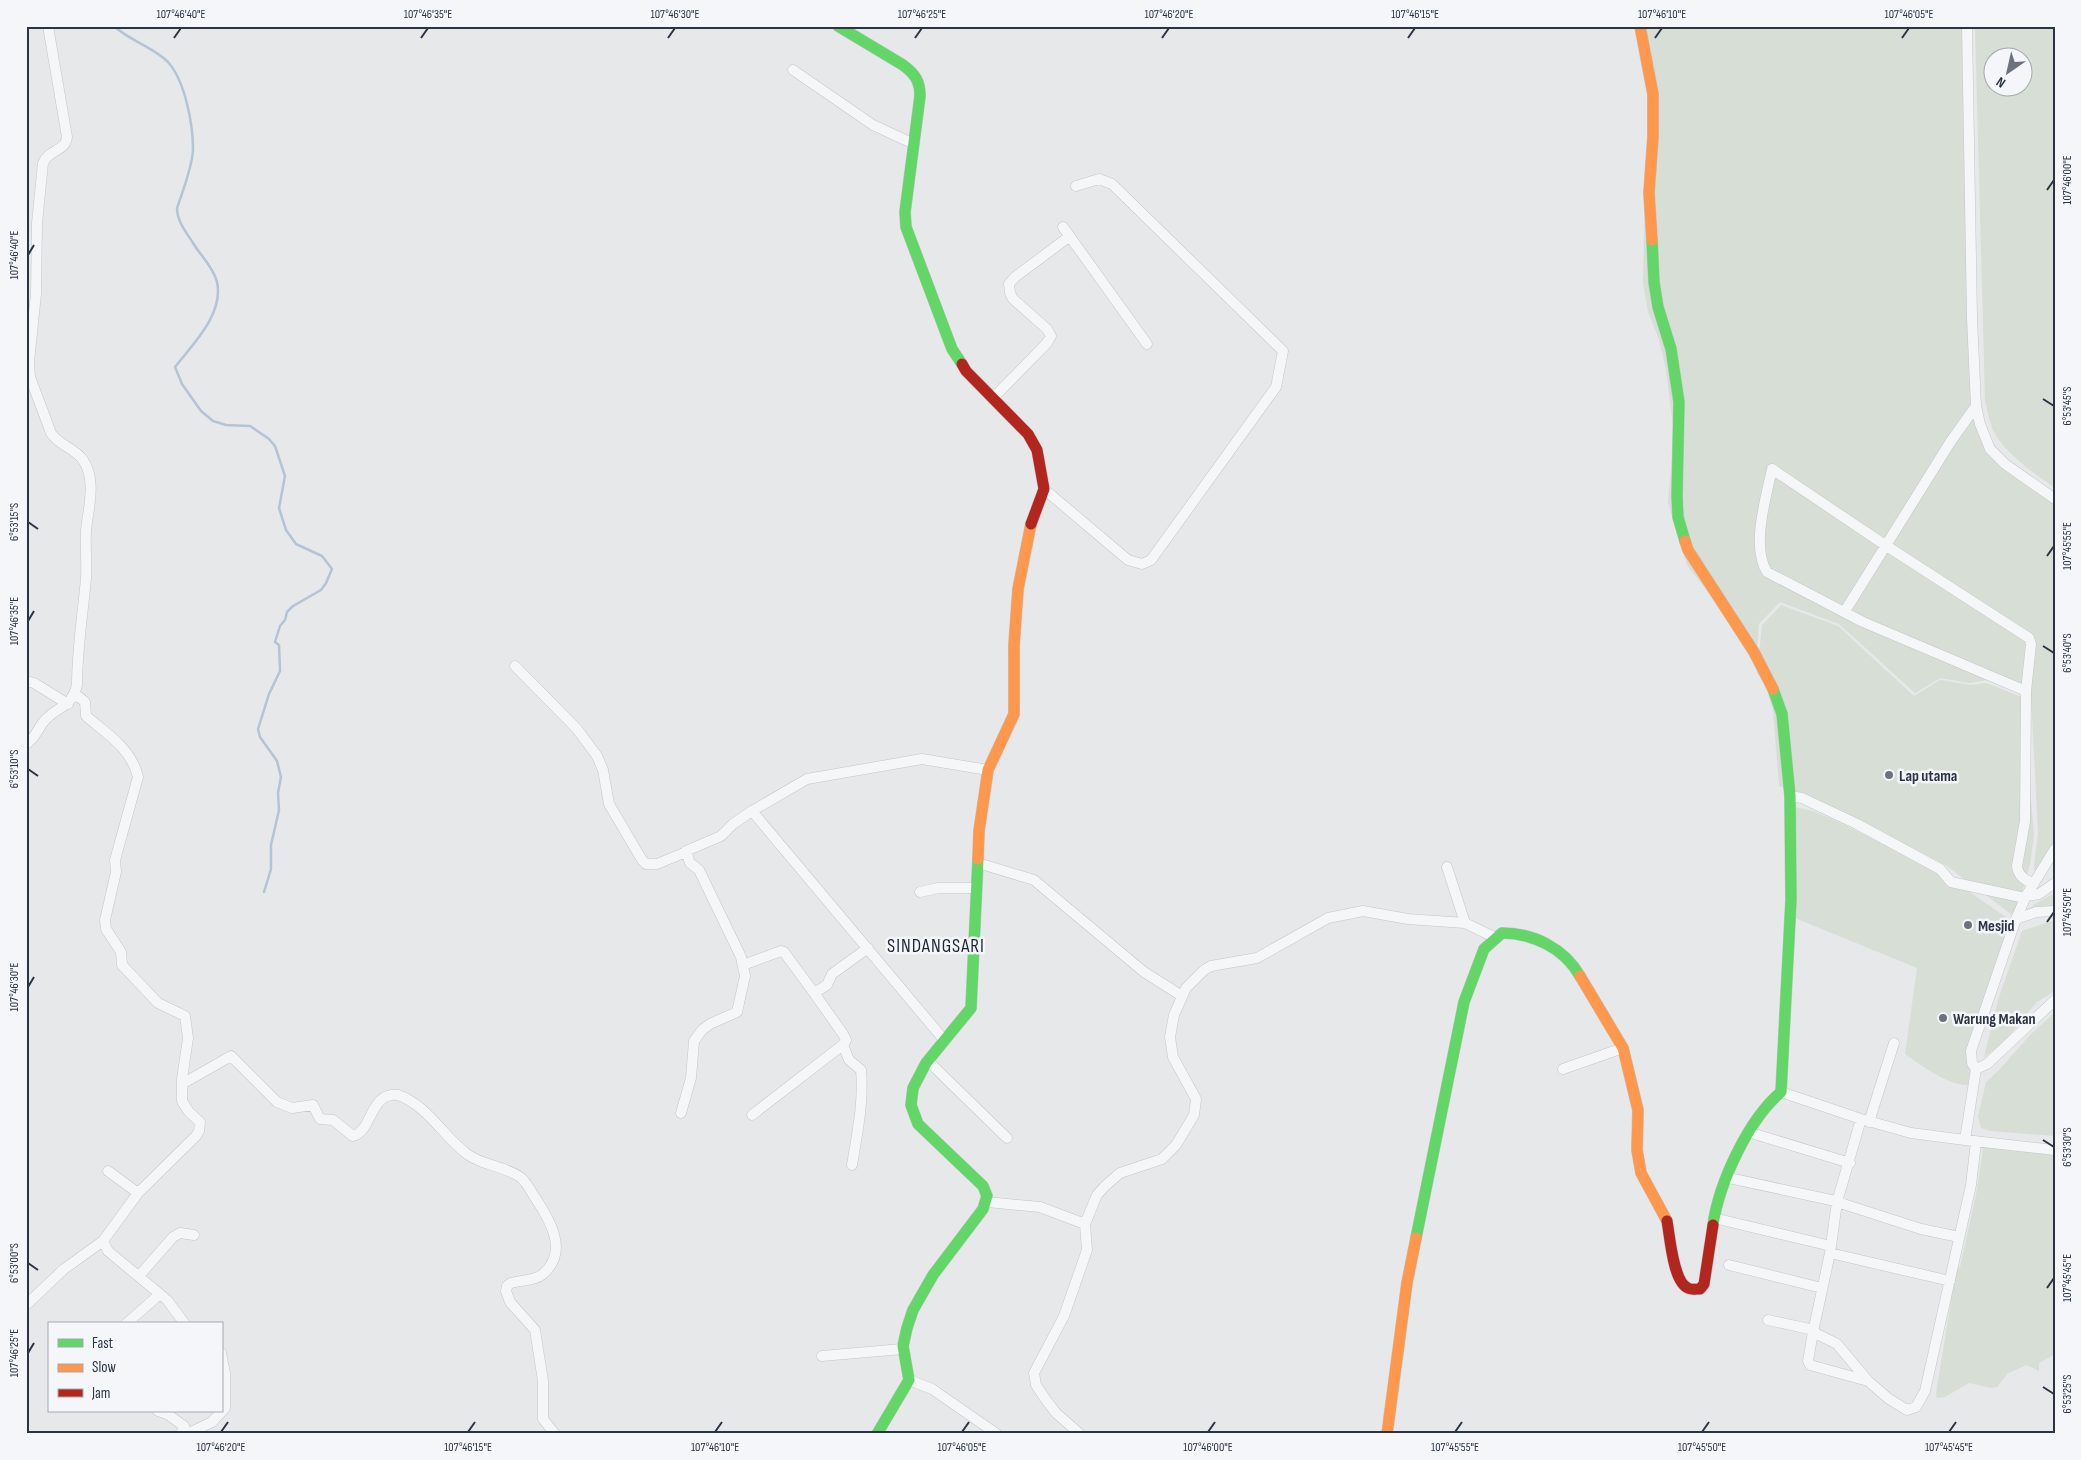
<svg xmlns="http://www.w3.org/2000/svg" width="2081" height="1460" font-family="'Sofia Sans Condensed',sans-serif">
	<rect width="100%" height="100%" fill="#e6e8ea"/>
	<path fill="#d6ded6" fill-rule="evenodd" d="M 1634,26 L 1963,26 L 1971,399 C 1978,448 2017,477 2055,505 L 2055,846 L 2035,874 L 2034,865 L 2038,833 L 2031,696 L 1987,680 L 1970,683 L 1940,678 L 1915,693 L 1839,624 L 1780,602 L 1759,624 L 1756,667 L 1722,611 L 1687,565 L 1668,503 L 1674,435 L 1666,369 L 1658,337 L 1648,312 L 1643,283 L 1645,192 L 1649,137 L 1647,93 Z
		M 1975,26 L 2055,26 L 2055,488 C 2037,476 2011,457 1999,440 C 1990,428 1988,414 1985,400 ZM 1994,58 L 2024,58 L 2024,88 L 1994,88 Z
		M 1781,605 L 1838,626 L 1914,696 L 1940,680 L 1971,685 L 1986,683 L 2022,697 L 2034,835 L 2030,864 L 2015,917 L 1947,866 L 1812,797 L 1779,786 L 1773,711 L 1766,686 L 1757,673 L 1762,625 Z
		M 1793,807 L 1813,811 L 1839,822 L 1942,873 L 2016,924 L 1977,1047 L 1970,1078 L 1971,1085 C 1949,1087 1923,1066 1905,1054 L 1917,968 L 1795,918 Z
		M 2055,893 L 2055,906 L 2030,916 L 2033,905 Z
		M 2055,920 L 2055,991 L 2037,1002 L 2000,1046 L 1984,1057 L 1998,1000 L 2022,931 Z
		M 2055,1012 L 2055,1136 L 1990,1131 L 1981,1128 L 1978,1117 L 1986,1082 L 2000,1069 L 2029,1036 Z
		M 1989,1144 L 2055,1150 L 2055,1354 L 2039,1363 L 2039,1371 L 2027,1365 L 2008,1373 L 1997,1387 L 1991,1388 L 1969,1383 L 1945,1397 L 1937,1398 L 1936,1394 L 1956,1269 L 1960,1267 L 1977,1190 L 1983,1148 Z"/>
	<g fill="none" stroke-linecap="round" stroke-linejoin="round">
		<path stroke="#b4c4d5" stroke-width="2.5" d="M 114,26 C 130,41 153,47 168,62 C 185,81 193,124 193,149 C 193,164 182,194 177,208 C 177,221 186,232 193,243 C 200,255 214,268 217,282 C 224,314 193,344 175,367 L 182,384 L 201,411 L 213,421 L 226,425 L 250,426 L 269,439 L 275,446 L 285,476 L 279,508 L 286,530 L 296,544 L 322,556 L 332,569 L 326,583 L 321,590 L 293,606 L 287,612 L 285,620 L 280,626 L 275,642 L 279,645 L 280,671 L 269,694 L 258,729 L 260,737 L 277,761 L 281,777 L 278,793 L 279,810 L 271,845 L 271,869 L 264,892"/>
		<g stroke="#c4c6c8" stroke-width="11">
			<path id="street" d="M 1967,26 L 1972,318 L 1976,406 L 1980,424 L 1990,449 L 2005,464 L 2055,499
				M 793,70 L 873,125 L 914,144
				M 1063,227 L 1147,344
				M 993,398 L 1047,343 L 1051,336 L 1047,329 L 1013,299 L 1010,293 L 1009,284 L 1015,277 L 1070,236
				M 1044,489 L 1128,560 L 1142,564 L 1151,560 L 1276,387 L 1283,351 L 1112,184 L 1099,179 L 1076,186
				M 1845,611 L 1951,441 L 1976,406
				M 515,666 L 577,729 L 597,756 L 603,770 L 609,804 L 642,860 L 646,864 L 657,864 L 686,852
				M 26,681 L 34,683 L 68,704
				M 2026,691 L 1863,622 L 1767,572 C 1751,547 1766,497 1772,469 L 1885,545 L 2029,638 L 2031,644 L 2026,691 L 2025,821 L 2017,866 C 2018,876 2025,880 2034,884
				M 74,696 L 79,697 L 85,702 L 86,716 C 106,733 132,749 138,777 L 115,860 L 116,872 L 105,920 L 106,929 L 121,952 L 122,965 L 158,1003 L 185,1016 L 188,1038 L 182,1079 L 182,1101 L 189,1112 L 200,1122 L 199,1131 L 196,1136 L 138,1193 L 103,1241 L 108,1251 L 167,1300 L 185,1324
				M 26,744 C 36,738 38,727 46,719 C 60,705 71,708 77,685 C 77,649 83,613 86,578 C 87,562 85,547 86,531 C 88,508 97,481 83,460 C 75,448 58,445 51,433 L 30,377 L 29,362 L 36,294 L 37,223 L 43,163 C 48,150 66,151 67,137 L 48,26
				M 1790,796 L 1802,798 L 1857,824 L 1940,869 L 1951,882 L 2025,898
				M 978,863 L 1034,880 L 1144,972 L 1182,996
				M 1447,867 L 1465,923
				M 920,892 L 938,888 L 976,888
				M 2026,896 L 2039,894 L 2055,883
				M 2016,919 L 2036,912 L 2055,911
				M 743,965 L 781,951 L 784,952 L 814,993
				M 945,1041 L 752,811 L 807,779 L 922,759 L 988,770
				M 843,1045 L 849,1060 L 861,1070 C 864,1102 857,1134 852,1165
				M 928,1061 L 1007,1138
				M 1563,1069 L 1623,1048
				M 1976,1069 L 1972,1063 L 1971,1051 L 2016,919 L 2026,896 L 2055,849
				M 1976,1069 L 1965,1140 L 2055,1150
				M 1976,1069 L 1987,1064 L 2055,1000
				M 182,1084 L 231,1056 L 277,1102 L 292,1108 L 313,1105 L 320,1119 L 333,1120 L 353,1136 C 373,1131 369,1092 398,1095 C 427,1105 444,1137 467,1154 C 483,1166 505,1166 520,1177 C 527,1182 531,1192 536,1199 C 550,1220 569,1252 543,1274 C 535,1281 521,1280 511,1283 L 507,1286 L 506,1291 L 510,1302 L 535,1330 L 543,1381 L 543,1419 L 555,1434
				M 1781,1092 L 1861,1119 L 1911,1133 L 1965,1140
				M 681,1113 L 691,1078 L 694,1041 L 702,1030 L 710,1024 L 737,1012 L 745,976 L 741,957 L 699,870 L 690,863 L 686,851 L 721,836 L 733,824 L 752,811
				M 752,1115 L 844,1044 L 846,1040 L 843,1034 L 814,993 L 827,985 L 832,974 L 868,948
				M 1861,1119 L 1837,1202 L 1830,1253 L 1813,1332 L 1837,1344 L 1868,1381 L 1889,1399 L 1907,1410 L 1916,1407 L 1925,1391 L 1971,1185 L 1976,1142
				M 1869,1122 L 1894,1043
				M 1748,1132 L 1850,1163
				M 108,1171 L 138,1193
				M 1729,1178 L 1831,1200 L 1921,1229 L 1959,1237
				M 987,1202 L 1040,1207 L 1085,1224
				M 1714,1218 L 1831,1246
				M 1830,1253 L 1950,1281
				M 1729,1265 L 1822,1288
				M 139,1276 L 173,1237 L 180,1233 L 194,1235
				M 26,1305 L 64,1269 L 103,1241
				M 1768,1320 L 1814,1330
				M 126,1324 L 160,1294
				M 1813,1332 L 1808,1361 L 1810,1365 L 1868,1381
				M 822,1356 L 902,1349
				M 909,1380 L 932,1389 L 997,1434
				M 158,1411 L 167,1414 L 184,1426 L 185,1429 L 180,1434
				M 187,1434 L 212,1422 L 225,1408 L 225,1373 L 221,1353
				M 1080,1434 L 1056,1413 L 1046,1400 L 1036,1385 L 1034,1373 L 1064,1316 L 1087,1250 L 1085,1224 L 1097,1195 L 1105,1186 L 1120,1173 L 1162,1159 L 1176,1145 L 1194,1115 L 1196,1099 L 1173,1057 L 1170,1037 L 1174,1015 L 1186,988 L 1204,970 L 1211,966 L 1257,958 L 1328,918 L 1363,911 L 1408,919 L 1465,923 L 1496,938"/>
		</g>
		<g stroke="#c4c6c8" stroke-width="12">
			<path id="fast" d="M 838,26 L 903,65 C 915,74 920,81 920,96 L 905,212 L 906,227 L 952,349 L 962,364
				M 1652,240 L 1654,282 L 1658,307 L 1671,349 L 1679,402 L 1677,496 L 1678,517 L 1685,541
				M 1713,1225 C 1719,1183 1748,1120 1781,1092 L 1791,900 L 1790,796 L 1782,714 L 1773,689
				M 1416,1238 L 1464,1002 L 1484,949 L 1502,933 C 1533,933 1564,948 1580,976
				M 877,1434 L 909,1380 L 903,1346 L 907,1328 L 913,1310 L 933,1275 L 983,1209 L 987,1196 L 983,1186 L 918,1124 L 911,1105 L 913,1088 L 926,1063 L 971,1008 L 978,859"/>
		</g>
		<g stroke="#c4c6c8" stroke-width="12">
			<path id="slow" d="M 1640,26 L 1653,94 L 1653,137 L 1649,193 L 1652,240
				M 1685,541 L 1688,550 L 1754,652 L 1773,689
				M 978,859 L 979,831 L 988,770 L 1014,714 L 1014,645 L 1018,589 L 1031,524
				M 1580,976 L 1623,1048 L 1638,1110 L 1637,1150 L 1641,1173 L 1667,1221
				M 1387,1434 L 1407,1283 L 1416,1238"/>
		</g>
		<g stroke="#c4c6c8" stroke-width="12">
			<path id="jam" d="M 962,364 L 966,371 L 1028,434 L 1037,450 L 1044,489 L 1031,524
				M 1667,1221 C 1670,1237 1673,1282 1688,1288 C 1691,1290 1696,1289 1700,1289 L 1704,1284 L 1713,1225"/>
		</g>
		<use href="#street" stroke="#f5f6f7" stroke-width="10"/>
		<use href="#fast" stroke="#63d668" stroke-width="11"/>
		<use href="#slow" stroke="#ff974d" stroke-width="11"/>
		<use href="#jam" stroke="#b3261e" stroke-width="11"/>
	</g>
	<path fill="none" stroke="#2b3445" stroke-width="2" d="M 174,38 L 181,28M 421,38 L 428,28M 668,38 L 675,28M 915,38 L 922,28M 1162,38 L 1169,28M 1408,38 L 1415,28M 1655,38 L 1662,28M 1902,38 L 1909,28M 2047,190 L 2054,180M 28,255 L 34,245M 2043,399 L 2054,406M 28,522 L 38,529M 2047,556 L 2054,546M 28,621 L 34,611M 2043,646 L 2054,653M 28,769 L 38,776M 2047,922 L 2054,912M 28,987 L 34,977M 2043,1140 L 2054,1147M 28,1263 L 38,1270M 2047,1288 L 2054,1278M 28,1353 L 34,1343M 2043,1387 L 2054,1394M 221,1432 L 228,1422M 468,1432 L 475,1422M 715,1432 L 722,1422M 962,1432 L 969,1422M 1208,1432 L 1215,1422M 1455,1432 L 1462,1422M 1702,1432 L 1709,1422M 1949,1432 L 1956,1422"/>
	<g fill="#6c737f" stroke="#f4f6f9" stroke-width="2">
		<circle cx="1889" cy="775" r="5"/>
		<circle cx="1968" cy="925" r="5"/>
		<circle cx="1943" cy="1018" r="5"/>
	</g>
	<g text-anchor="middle" stroke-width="5" stroke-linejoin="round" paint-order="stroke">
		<g font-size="16" font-weight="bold" fill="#2b3445" stroke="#f4f6f9" text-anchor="start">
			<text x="1899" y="781">Lap utama</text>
			<text x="1978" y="931">Mesjid</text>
			<text x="1953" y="1024">Warung Makan</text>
		</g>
		<g font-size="19" letter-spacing="1" fill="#1d2536" stroke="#f4f6f9">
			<text x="936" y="952">SINDANGSARI</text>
		</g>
	</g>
	<rect width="2081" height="1460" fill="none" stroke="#f4f6f9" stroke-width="55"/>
	<rect x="48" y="1322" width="175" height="90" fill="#f4f6f9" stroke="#a4a8b1"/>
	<rect x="58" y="1339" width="25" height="8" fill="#63d668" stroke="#a4a8b1"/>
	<text x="92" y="1348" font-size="15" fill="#2b3445">Fast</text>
	<rect x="58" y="1364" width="25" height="8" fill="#ff974d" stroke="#a4a8b1"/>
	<text x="92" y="1372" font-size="15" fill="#2b3445">Slow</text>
	<rect x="58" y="1389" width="25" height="8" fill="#b3261e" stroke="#a4a8b1"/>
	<text x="92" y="1398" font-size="15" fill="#2b3445">Jam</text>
	<g transform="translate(2008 72) rotate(214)"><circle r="24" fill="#f4f6f9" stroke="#a4a8b1"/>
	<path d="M0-4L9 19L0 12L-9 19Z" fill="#6c737f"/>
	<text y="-8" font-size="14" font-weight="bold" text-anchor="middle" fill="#2b3445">N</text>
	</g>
	<rect x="28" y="28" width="2026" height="1404" fill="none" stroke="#2b3445" stroke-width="2"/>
	<g font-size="12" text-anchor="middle" fill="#2b3445">
		<text x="181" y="18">107°46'40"E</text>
		<text x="428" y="18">107°46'35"E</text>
		<text x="675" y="18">107°46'30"E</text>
		<text x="922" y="18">107°46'25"E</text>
		<text x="1169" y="18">107°46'20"E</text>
		<text x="1415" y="18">107°46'15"E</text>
		<text x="1662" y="18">107°46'10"E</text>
		<text x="1909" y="18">107°46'05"E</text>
		<text transform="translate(2067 180) rotate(-90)" y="4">107°46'00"E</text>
		<text transform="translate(14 255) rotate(-90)" y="4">107°46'40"E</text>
		<text transform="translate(2067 406) rotate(-90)" y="4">6°53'45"S</text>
		<text transform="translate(14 522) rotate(-90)" y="4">6°53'15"S</text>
		<text transform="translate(2067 546) rotate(-90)" y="4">107°45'55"E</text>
		<text transform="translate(14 621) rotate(-90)" y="4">107°46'35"E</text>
		<text transform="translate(2067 653) rotate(-90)" y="4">6°53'40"S</text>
		<text transform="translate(14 769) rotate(-90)" y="4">6°53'10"S</text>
		<text transform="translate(2067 912) rotate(-90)" y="4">107°45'50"E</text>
		<text transform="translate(14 987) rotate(-90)" y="4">107°46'30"E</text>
		<text transform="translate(2067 1147) rotate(-90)" y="4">6°53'30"S</text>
		<text transform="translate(14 1263) rotate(-90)" y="4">6°53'00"S</text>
		<text transform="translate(2067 1278) rotate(-90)" y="4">107°45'45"E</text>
		<text transform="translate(14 1353) rotate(-90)" y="4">107°46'25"E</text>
		<text transform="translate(2067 1394) rotate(-90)" y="4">6°53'25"S</text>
		<text x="221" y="1451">107°46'20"E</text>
		<text x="468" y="1451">107°46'15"E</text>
		<text x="715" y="1451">107°46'10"E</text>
		<text x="962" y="1451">107°46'05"E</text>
		<text x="1208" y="1451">107°46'00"E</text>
		<text x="1455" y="1451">107°45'55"E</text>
		<text x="1702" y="1451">107°45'50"E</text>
		<text x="1949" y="1451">107°45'45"E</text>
	</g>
</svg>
